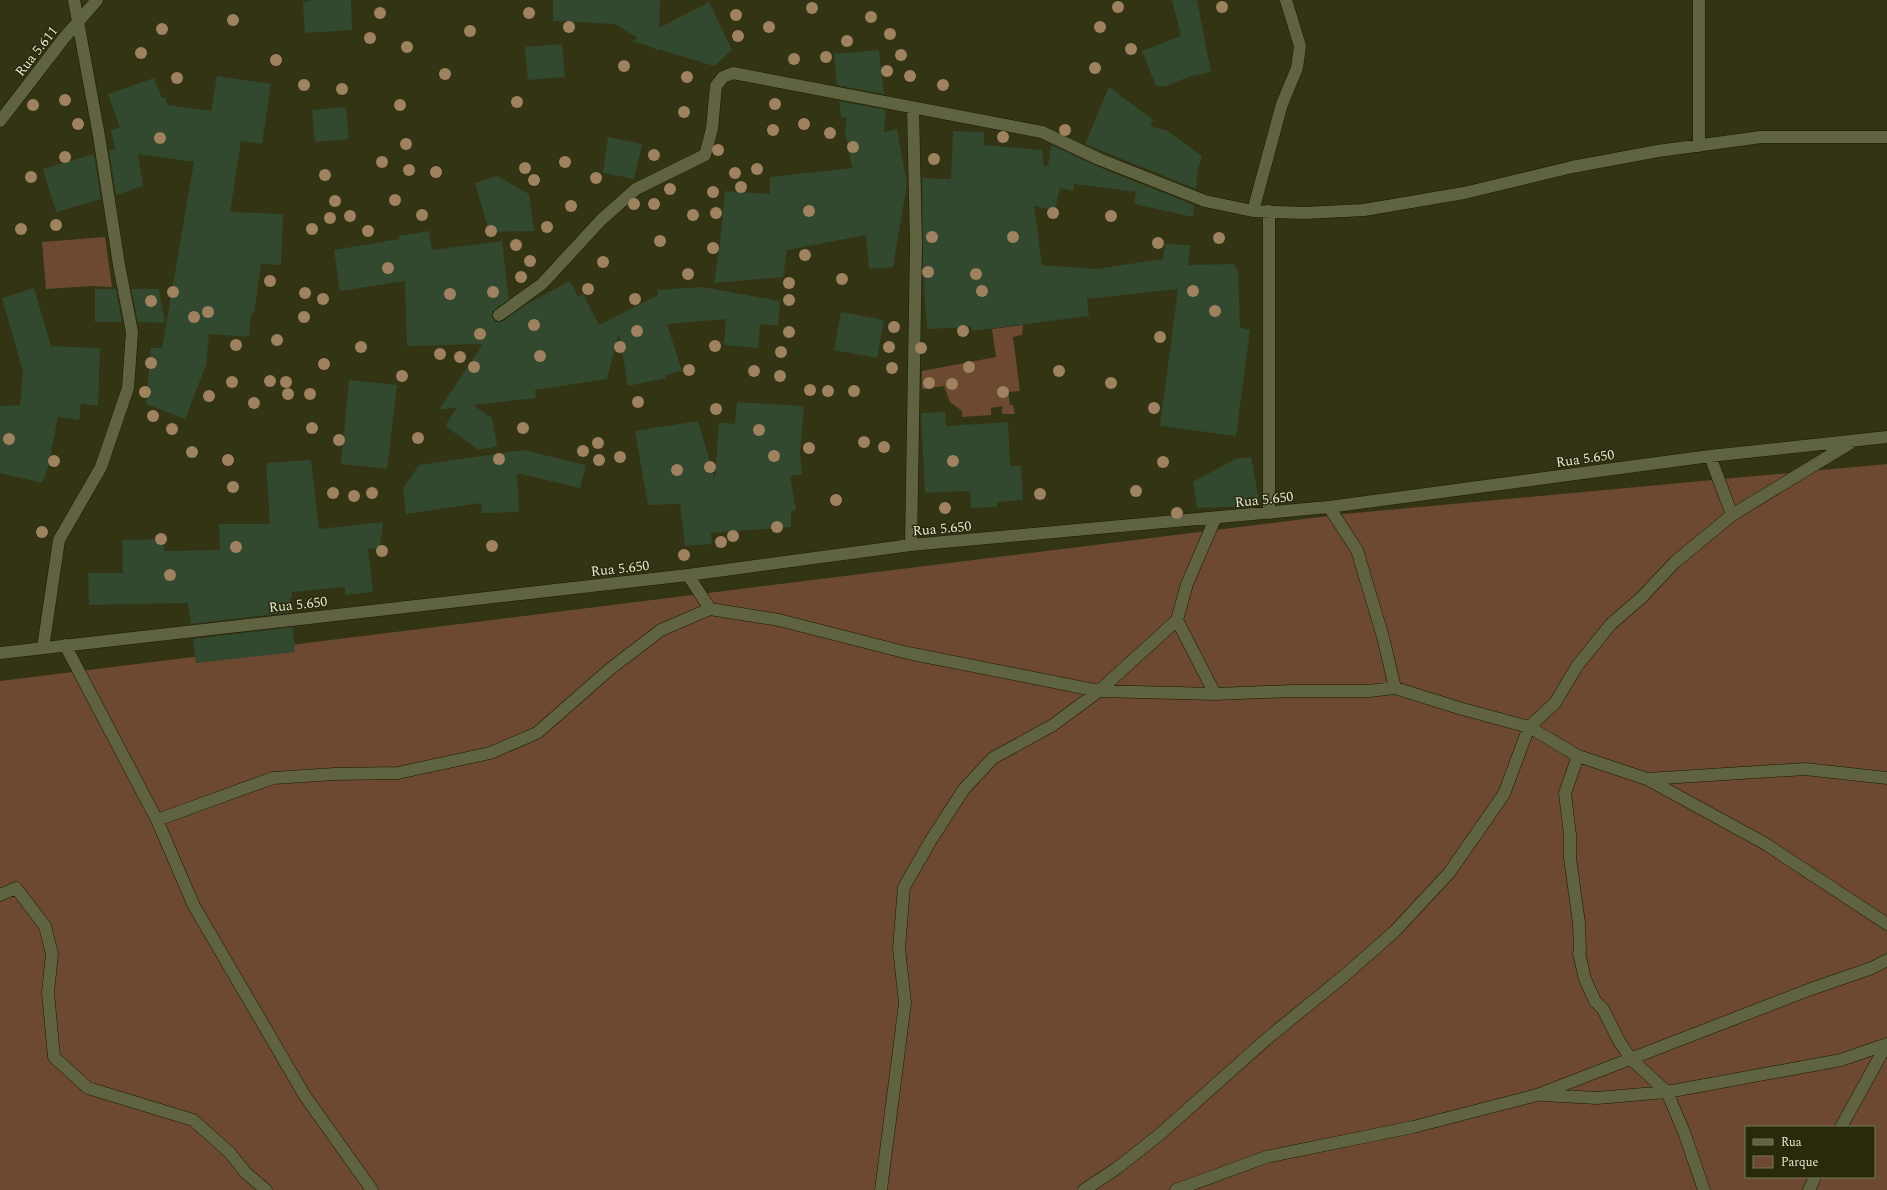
<svg xmlns="http://www.w3.org/2000/svg" width="1887" height="1190" font-family="Spectral,serif">
	<rect width="100%" height="100%" fill="#323414"/>
	<path fill="#6d4931" fill-rule="evenodd" d="M 105,237 L 112,287 L 92,286 L 46,289 L 42,242 Z
		M 1023,325 L 1022,335 L 1013,337 L 1020,391 L 1008,392 L 1010,405 L 1013,405 L 1015,414 L 1002,414 L 1002,406 L 991,408 L 991,415 L 962,417 L 962,411 L 950,402 L 944,386 L 922,389 L 922,371 L 996,357 L 992,329 Z
		M 1887,464 L 1887,1190 L 0,1190 L 0,681 L 1344,514 ZM 1746,1127 L 1874,1127 L 1874,1177 L 1746,1177 Z"/>
	<path fill="#32482f" d="M 314,0 L 351,0 L 352,30 L 305,33 L 303,2 Z
		M 553,0 L 660,0 L 659,28 L 709,2 L 732,50 L 714,66 L 658,49 L 658,51 L 652,47 L 632,41 L 638,38 L 615,24 L 553,21 Z
		M 1172,0 L 1197,0 L 1211,72 L 1191,76 L 1166,86 L 1156,86 L 1142,51 L 1181,36 Z
		M 562,44 L 565,77 L 528,80 L 525,47 Z
		M 879,50 L 884,94 L 837,85 L 834,54 Z
		M 217,76 L 271,84 L 262,144 L 241,141 L 230,212 L 283,214 L 281,265 L 261,264 L 254,313 L 251,313 L 249,337 L 209,334 L 206,365 L 185,419 L 146,404 L 151,348 L 162,348 L 194,162 L 138,154 L 143,186 L 116,195 L 109,150 L 115,149 L 111,130 L 120,128 L 108,94 L 154,78 L 162,98 L 165,97 L 168,105 L 211,111 Z
		M 1109,87 L 1153,120 L 1150,126 L 1168,131 L 1202,156 L 1198,170 L 1196,189 L 1085,144 Z
		M 839,101 L 886,110 L 884,132 L 897,129 L 907,184 L 893,267 L 869,269 L 866,235 L 787,250 L 783,277 L 714,283 L 720,244 L 725,191 L 770,194 L 770,177 L 852,168 L 845,131 L 847,118 L 841,117 Z
		M 346,107 L 349,139 L 315,142 L 312,110 Z
		M 953,131 L 984,132 L 984,145 L 1042,150 L 1044,166 L 1048,166 L 1051,145 L 1096,166 L 1194,205 L 1193,217 L 1134,204 L 1136,192 L 1074,184 L 1073,191 L 1060,188 L 1055,210 L 1034,206 L 1042,265 L 1096,269 L 1163,259 L 1165,244 L 1190,245 L 1188,265 L 1235,264 L 1235,269 L 1238,268 L 1240,328 L 1250,330 L 1236,436 L 1160,426 L 1178,289 L 1087,299 L 1089,316 L 972,331 L 971,327 L 927,329 L 923,266 L 922,178 L 951,179 Z
		M 608,137 L 642,144 L 634,179 L 603,173 Z
		M 94,154 L 101,199 L 56,212 L 43,169 Z
		M 497,176 L 529,194 L 534,231 L 489,232 L 475,183 Z
		M 429,231 L 432,250 L 502,241 L 509,299 L 492,312 L 493,319 L 496,322 L 503,321 L 527,304 L 570,281 L 578,297 L 583,294 L 599,325 L 658,295 L 658,290 L 702,287 L 780,301 L 778,326 L 760,324 L 758,348 L 724,345 L 726,319 L 667,324 L 682,371 L 665,375 L 666,378 L 628,386 L 619,333 L 607,379 L 535,390 L 536,398 L 473,405 L 492,418 L 497,446 L 479,450 L 445,426 L 457,407 L 439,410 L 483,344 L 407,346 L 405,281 L 340,291 L 334,250 L 399,239 L 398,236 Z
		M 34,288 L 51,346 L 100,348 L 98,406 L 81,404 L 79,420 L 58,417 L 48,468 L 42,483 L 0,473 L 0,406 L 20,405 L 23,372 L 2,298 Z
		M 95,289 L 116,289 L 122,322 L 95,322 Z
		M 131,289 L 159,289 L 165,323 L 138,322 Z
		M 841,312 L 884,320 L 877,358 L 834,350 Z
		M 349,380 L 397,385 L 387,469 L 341,464 Z
		M 737,402 L 804,406 L 800,454 L 802,474 L 790,476 L 796,510 L 791,511 L 791,527 L 711,533 L 712,544 L 685,546 L 680,504 L 648,505 L 635,431 L 698,421 L 715,479 L 719,422 L 735,424 Z
		M 945,412 L 946,426 L 1008,422 L 1010,466 L 1021,466 L 1023,500 L 997,502 L 997,507 L 971,508 L 970,491 L 925,493 L 921,413 Z
		M 523,450 L 586,465 L 580,488 L 517,473 L 519,512 L 482,513 L 481,503 L 406,514 L 403,488 L 419,465 Z
		M 1251,457 L 1260,506 L 1197,508 L 1193,482 L 1235,459 Z
		M 311,460 L 319,529 L 383,522 L 380,548 L 368,549 L 373,592 L 345,595 L 345,587 L 292,592 L 292,598 L 290,598 L 291,612 L 191,624 L 188,603 L 89,605 L 88,573 L 123,573 L 122,540 L 164,539 L 164,551 L 220,550 L 219,524 L 270,524 L 266,463 Z
		M 293,627 L 295,652 L 196,663 L 193,639 Z"/>
	<g fill="none" stroke-linecap="round" stroke-linejoin="round">
		<g stroke="#1a1b00" stroke-width="13">
			<path id="minor" d="M 0,121 L 64,38 L 97,0
				M 1699,146 L 1699,0
				M 1253,211 L 1282,104 L 1297,68 L 1300,46 L 1286,0
				M 1269,211 L 1269,513
				M 499,315 L 542,284 L 601,220 L 636,189 L 705,155 L 712,129 L 716,86 L 723,77 L 733,73 L 1042,132 L 1099,159 L 1205,201 L 1253,211 L 1304,213 L 1364,210 L 1464,193 L 1572,167 L 1658,151 L 1761,137 L 1887,137
				M 1710,456 L 1732,515
				M 1329,507 L 1357,550 L 1383,637 L 1395,688
				M 911,545 L 916,245 L 913,108
				M 688,575 L 710,609 L 779,620 L 908,653 L 1099,691 L 1215,694 L 1293,691 L 1369,691 L 1395,688 L 1459,708 L 1529,727 L 1578,756 L 1647,779 L 1764,843 L 1887,924
				M 1177,620 L 1215,694
				M 65,645 L 157,820 L 194,906 L 305,1096 L 372,1190
				M 43,648 L 59,540 L 101,467 L 128,388 L 132,332 L 119,265 L 99,136 L 74,0
				M 0,653 L 688,575 L 911,545 L 1329,507 L 1710,456 L 1887,437
				M 1578,756 L 1565,793 L 1570,835 L 1570,858 L 1579,923 L 1580,952 L 1579,953 L 1585,979 L 1595,1001 L 1603,1009 L 1619,1041 L 1631,1059 L 1667,1092 L 1684,1132 L 1704,1190
				M 1647,779 L 1805,769 L 1887,778
				M 157,820 L 273,778 L 335,774 L 398,773 L 490,753 L 537,733 L 610,669 L 661,630 L 710,609
				M 0,895 L 16,888 L 45,926 L 52,954 L 48,992 L 54,1057 L 88,1088 L 193,1120 L 229,1152 L 246,1173 L 266,1190
				M 1542,1095 L 1597,1098 L 1667,1092 L 1841,1060 L 1887,1044
				M 1841,1127 L 1887,1044
				M 881,1190 L 905,1003 L 899,948 L 904,887 L 931,840 L 964,789 L 993,758 L 1053,725 L 1099,691 L 1177,620 L 1187,584 L 1215,519
				M 1084,1190 L 1117,1168 L 1159,1135 L 1269,1037 L 1344,976 L 1395,931 L 1449,873 L 1504,794 L 1529,727 L 1555,703 L 1577,666 L 1611,624 L 1641,598 L 1675,562 L 1732,515 L 1852,442
				M 1176,1190 L 1266,1157 L 1413,1127 L 1537,1095 L 1811,989 L 1872,968 L 1887,960
				M 1809,1190 L 1815,1177"/>
		</g>
		<use href="#minor" stroke="#606342" stroke-width="12"/>
	</g>
	<g fill="#9f8260">
		<circle cx="1118" cy="7" r="6"/>
		<circle cx="1222" cy="7" r="6"/>
		<circle cx="812" cy="8" r="6"/>
		<circle cx="380" cy="13" r="6"/>
		<circle cx="529" cy="13" r="6"/>
		<circle cx="736" cy="15" r="6"/>
		<circle cx="871" cy="17" r="6"/>
		<circle cx="233" cy="20" r="6"/>
		<circle cx="569" cy="27" r="6"/>
		<circle cx="769" cy="27" r="6"/>
		<circle cx="1100" cy="27" r="6"/>
		<circle cx="162" cy="29" r="6"/>
		<circle cx="470" cy="31" r="6"/>
		<circle cx="890" cy="34" r="6"/>
		<circle cx="738" cy="36" r="6"/>
		<circle cx="370" cy="38" r="6"/>
		<circle cx="847" cy="41" r="6"/>
		<circle cx="407" cy="47" r="6"/>
		<circle cx="1131" cy="49" r="6"/>
		<circle cx="141" cy="53" r="6"/>
		<circle cx="901" cy="55" r="6"/>
		<circle cx="826" cy="57" r="6"/>
		<circle cx="794" cy="59" r="6"/>
		<circle cx="276" cy="60" r="6"/>
		<circle cx="624" cy="66" r="6"/>
		<circle cx="1095" cy="68" r="6"/>
		<circle cx="887" cy="71" r="6"/>
		<circle cx="445" cy="74" r="6"/>
		<circle cx="910" cy="76" r="6"/>
		<circle cx="687" cy="77" r="6"/>
		<circle cx="177" cy="78" r="6"/>
		<circle cx="304" cy="85" r="6"/>
		<circle cx="943" cy="85" r="6"/>
		<circle cx="342" cy="89" r="6"/>
		<circle cx="65" cy="100" r="6"/>
		<circle cx="517" cy="102" r="6"/>
		<circle cx="775" cy="104" r="6"/>
		<circle cx="33" cy="105" r="6"/>
		<circle cx="400" cy="105" r="6"/>
		<circle cx="684" cy="112" r="6"/>
		<circle cx="78" cy="124" r="6"/>
		<circle cx="804" cy="124" r="6"/>
		<circle cx="773" cy="130" r="6"/>
		<circle cx="1065" cy="130" r="6"/>
		<circle cx="830" cy="133" r="6"/>
		<circle cx="1003" cy="137" r="6"/>
		<circle cx="160" cy="138" r="6"/>
		<circle cx="406" cy="144" r="6"/>
		<circle cx="853" cy="147" r="6"/>
		<circle cx="718" cy="150" r="6"/>
		<circle cx="654" cy="155" r="6"/>
		<circle cx="65" cy="157" r="6"/>
		<circle cx="934" cy="159" r="6"/>
		<circle cx="382" cy="162" r="6"/>
		<circle cx="565" cy="162" r="6"/>
		<circle cx="525" cy="168" r="6"/>
		<circle cx="757" cy="169" r="6"/>
		<circle cx="409" cy="170" r="6"/>
		<circle cx="436" cy="172" r="6"/>
		<circle cx="735" cy="173" r="6"/>
		<circle cx="325" cy="175" r="6"/>
		<circle cx="31" cy="177" r="6"/>
		<circle cx="596" cy="178" r="6"/>
		<circle cx="534" cy="180" r="6"/>
		<circle cx="741" cy="187" r="6"/>
		<circle cx="670" cy="189" r="6"/>
		<circle cx="713" cy="192" r="6"/>
		<circle cx="395" cy="200" r="6"/>
		<circle cx="335" cy="201" r="6"/>
		<circle cx="634" cy="204" r="6"/>
		<circle cx="654" cy="204" r="6"/>
		<circle cx="571" cy="206" r="6"/>
		<circle cx="809" cy="211" r="6"/>
		<circle cx="716" cy="213" r="6"/>
		<circle cx="1053" cy="213" r="6"/>
		<circle cx="422" cy="215" r="6"/>
		<circle cx="693" cy="215" r="6"/>
		<circle cx="350" cy="216" r="6"/>
		<circle cx="1111" cy="216" r="6"/>
		<circle cx="330" cy="218" r="6"/>
		<circle cx="56" cy="225" r="6"/>
		<circle cx="547" cy="227" r="6"/>
		<circle cx="21" cy="229" r="6"/>
		<circle cx="312" cy="229" r="6"/>
		<circle cx="368" cy="231" r="6"/>
		<circle cx="491" cy="231" r="6"/>
		<circle cx="932" cy="237" r="6"/>
		<circle cx="1013" cy="237" r="6"/>
		<circle cx="1219" cy="238" r="6"/>
		<circle cx="660" cy="241" r="6"/>
		<circle cx="1158" cy="243" r="6"/>
		<circle cx="516" cy="245" r="6"/>
		<circle cx="713" cy="248" r="6"/>
		<circle cx="805" cy="255" r="6"/>
		<circle cx="530" cy="261" r="6"/>
		<circle cx="603" cy="262" r="6"/>
		<circle cx="388" cy="268" r="6"/>
		<circle cx="928" cy="272" r="6"/>
		<circle cx="688" cy="274" r="6"/>
		<circle cx="976" cy="274" r="6"/>
		<circle cx="521" cy="277" r="6"/>
		<circle cx="842" cy="279" r="6"/>
		<circle cx="270" cy="281" r="6"/>
		<circle cx="789" cy="283" r="6"/>
		<circle cx="588" cy="289" r="6"/>
		<circle cx="982" cy="291" r="6"/>
		<circle cx="1193" cy="291" r="6"/>
		<circle cx="173" cy="292" r="6"/>
		<circle cx="493" cy="292" r="6"/>
		<circle cx="305" cy="293" r="6"/>
		<circle cx="450" cy="294" r="6"/>
		<circle cx="323" cy="299" r="6"/>
		<circle cx="635" cy="299" r="6"/>
		<circle cx="789" cy="300" r="6"/>
		<circle cx="151" cy="301" r="6"/>
		<circle cx="1215" cy="311" r="6"/>
		<circle cx="208" cy="312" r="6"/>
		<circle cx="194" cy="317" r="6"/>
		<circle cx="304" cy="317" r="6"/>
		<circle cx="534" cy="325" r="6"/>
		<circle cx="894" cy="327" r="6"/>
		<circle cx="637" cy="331" r="6"/>
		<circle cx="963" cy="331" r="6"/>
		<circle cx="789" cy="332" r="6"/>
		<circle cx="480" cy="334" r="6"/>
		<circle cx="1160" cy="337" r="6"/>
		<circle cx="277" cy="340" r="6"/>
		<circle cx="236" cy="345" r="6"/>
		<circle cx="715" cy="346" r="6"/>
		<circle cx="361" cy="347" r="6"/>
		<circle cx="620" cy="347" r="6"/>
		<circle cx="889" cy="347" r="6"/>
		<circle cx="921" cy="348" r="6"/>
		<circle cx="781" cy="352" r="6"/>
		<circle cx="440" cy="354" r="6"/>
		<circle cx="540" cy="356" r="6"/>
		<circle cx="460" cy="357" r="6"/>
		<circle cx="151" cy="363" r="6"/>
		<circle cx="324" cy="364" r="6"/>
		<circle cx="474" cy="367" r="6"/>
		<circle cx="969" cy="367" r="6"/>
		<circle cx="892" cy="368" r="6"/>
		<circle cx="689" cy="370" r="6"/>
		<circle cx="754" cy="371" r="6"/>
		<circle cx="1059" cy="371" r="6"/>
		<circle cx="402" cy="376" r="6"/>
		<circle cx="780" cy="376" r="6"/>
		<circle cx="270" cy="381" r="6"/>
		<circle cx="232" cy="382" r="6"/>
		<circle cx="286" cy="382" r="6"/>
		<circle cx="929" cy="383" r="6"/>
		<circle cx="1111" cy="383" r="6"/>
		<circle cx="952" cy="384" r="6"/>
		<circle cx="810" cy="390" r="6"/>
		<circle cx="828" cy="391" r="6"/>
		<circle cx="854" cy="391" r="6"/>
		<circle cx="145" cy="392" r="6"/>
		<circle cx="1003" cy="392" r="6"/>
		<circle cx="288" cy="394" r="6"/>
		<circle cx="310" cy="394" r="6"/>
		<circle cx="209" cy="396" r="6"/>
		<circle cx="638" cy="402" r="6"/>
		<circle cx="254" cy="403" r="6"/>
		<circle cx="1154" cy="408" r="6"/>
		<circle cx="716" cy="409" r="6"/>
		<circle cx="153" cy="416" r="6"/>
		<circle cx="312" cy="428" r="6"/>
		<circle cx="523" cy="428" r="6"/>
		<circle cx="172" cy="429" r="6"/>
		<circle cx="759" cy="430" r="6"/>
		<circle cx="418" cy="438" r="6"/>
		<circle cx="9" cy="439" r="6"/>
		<circle cx="339" cy="440" r="6"/>
		<circle cx="864" cy="442" r="6"/>
		<circle cx="598" cy="443" r="6"/>
		<circle cx="884" cy="447" r="6"/>
		<circle cx="809" cy="448" r="6"/>
		<circle cx="583" cy="451" r="6"/>
		<circle cx="192" cy="452" r="6"/>
		<circle cx="774" cy="456" r="6"/>
		<circle cx="620" cy="457" r="6"/>
		<circle cx="499" cy="459" r="6"/>
		<circle cx="228" cy="460" r="6"/>
		<circle cx="599" cy="460" r="6"/>
		<circle cx="54" cy="461" r="6"/>
		<circle cx="953" cy="461" r="6"/>
		<circle cx="1163" cy="462" r="6"/>
		<circle cx="710" cy="467" r="6"/>
		<circle cx="677" cy="470" r="6"/>
		<circle cx="233" cy="487" r="6"/>
		<circle cx="1136" cy="491" r="6"/>
		<circle cx="333" cy="493" r="6"/>
		<circle cx="372" cy="493" r="6"/>
		<circle cx="1040" cy="494" r="6"/>
		<circle cx="354" cy="496" r="6"/>
		<circle cx="836" cy="500" r="6"/>
		<circle cx="945" cy="508" r="6"/>
		<circle cx="1177" cy="513" r="6"/>
		<circle cx="777" cy="527" r="6"/>
		<circle cx="42" cy="532" r="6"/>
		<circle cx="733" cy="536" r="6"/>
		<circle cx="161" cy="539" r="6"/>
		<circle cx="721" cy="542" r="6"/>
		<circle cx="492" cy="546" r="6"/>
		<circle cx="236" cy="547" r="6"/>
		<circle cx="382" cy="551" r="6"/>
		<circle cx="684" cy="555" r="6"/>
		<circle cx="170" cy="575" r="6"/>
	</g>
	<g text-anchor="middle" stroke-width="3" stroke-linejoin="round" paint-order="stroke">
		<g font-size="14" fill="#e4e7d4" stroke="#282a0a">
			<text transform="translate(36 51) rotate(-52)" y="5">Rua 5.611</text>
			<text transform="translate(1585 458) rotate(-8)" y="5">Rua 5.650</text>
			<text transform="translate(1264 499) rotate(-6)" y="5">Rua 5.650</text>
			<text transform="translate(942 528) rotate(-5)" y="5">Rua 5.650</text>
			<text transform="translate(620 568) rotate(-6)" y="5">Rua 5.650</text>
			<text transform="translate(298 604) rotate(-6)" y="5">Rua 5.650</text>
		</g>
	</g>
	<rect x="1745" y="1126" width="130" height="52" fill="#282a0a" stroke="#73765b"/>
	<rect x="1753" y="1139" width="20" height="6" fill="#606342" stroke="#73765b"/>
	<text x="1781" y="1146" font-size="12" fill="#e4e7d4">Rua</text>
	<rect x="1753" y="1156" width="20" height="12" fill="#6d4931" stroke="#73765b"/>
	<text x="1781" y="1166" font-size="12" fill="#e4e7d4">Parque</text>
</svg>
